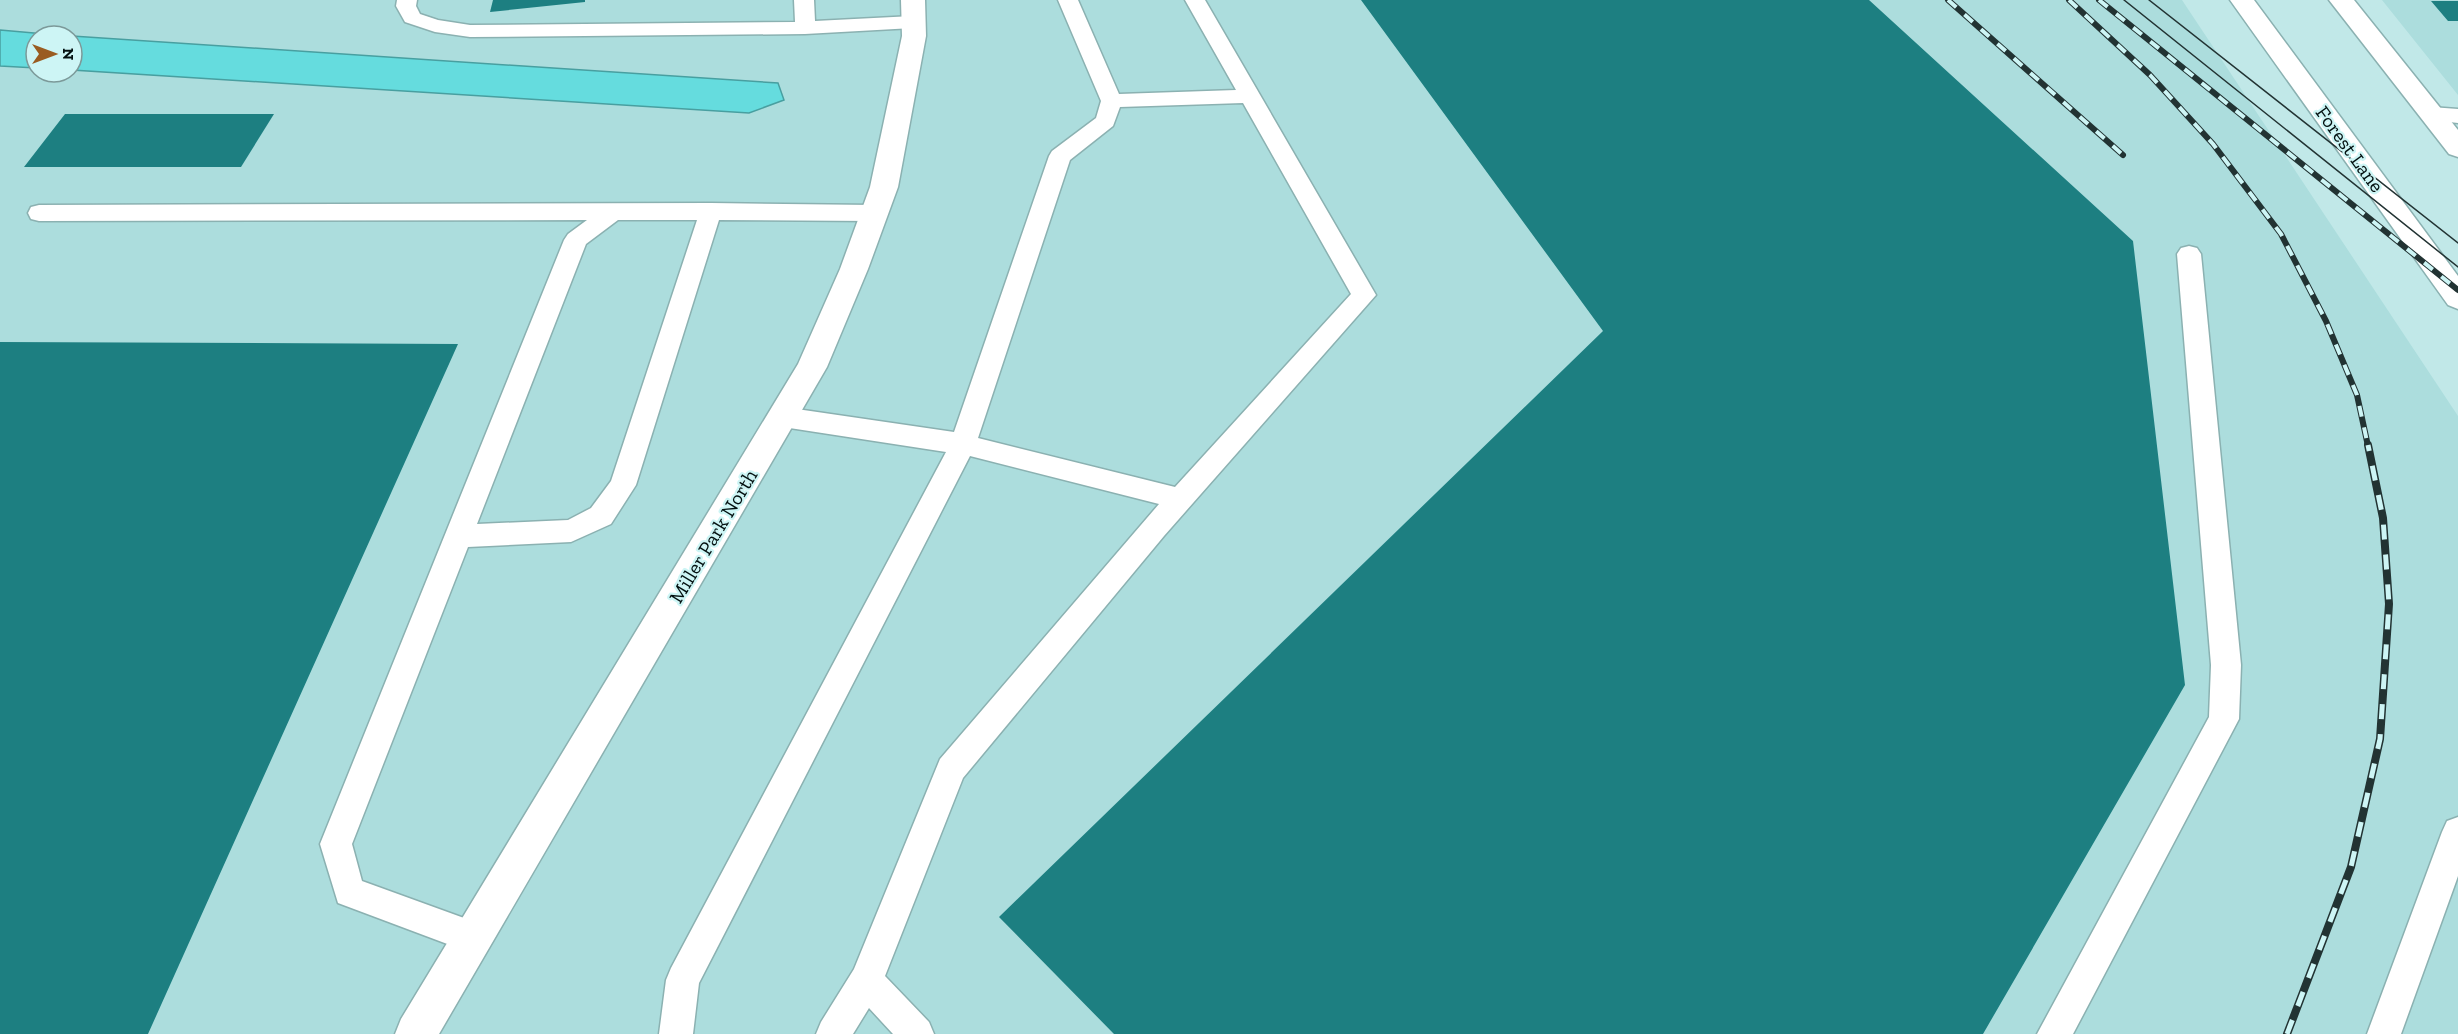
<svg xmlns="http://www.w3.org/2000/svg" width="2458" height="1034" font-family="'Zilla Slab',serif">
	<rect width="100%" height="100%" fill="#c1e8e8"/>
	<path fill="#acdddd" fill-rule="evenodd" d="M 0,0 L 2182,0 L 2458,416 L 2458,1034 L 0,1034 ZM 36,36 L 72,36 L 72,72 L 36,72 Z
		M 2382,0 L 2458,0 L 2458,95 Z"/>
	<path fill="#65dcde" stroke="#489fa0" stroke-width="1.5" d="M 0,30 L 68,36 L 36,36 L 36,68 L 0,66 Z
		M 72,36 L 778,83 L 784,100 L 749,113 L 72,70 Z"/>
	<path fill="#1d7f81" d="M 493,0 L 585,0 L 585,2 L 490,12 Z
		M 1361,0 L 1869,0 L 2133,241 L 2185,685 L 1983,1034 L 1114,1034 L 999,917 L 1603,331 Z
		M 2431,1 L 2458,1 L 2458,21 L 2448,21 Z
		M 65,114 L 274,114 L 241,167 L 24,167 Z
		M 0,342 L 458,344 L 148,1034 L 0,1034 Z"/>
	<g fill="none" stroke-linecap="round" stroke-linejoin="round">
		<g stroke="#8bb1b1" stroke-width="3">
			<path id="lane" d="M 397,0 L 417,0 L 416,6 L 420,14 L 438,20 L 470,25 L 795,22 L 794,0 L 814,0 L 815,21 L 913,16 L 920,18 L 923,22 L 920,26 L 913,28 L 805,34 L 470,37 L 435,32 L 405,22 L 396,6 Z
				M 1058,0 L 1078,0 L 1119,94 L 1236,90 L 1185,0 L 1205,0 L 1376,295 L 1164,536 L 963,778 L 885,976 L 929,1022 L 934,1034 L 893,1034 L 869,1008 L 853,1034 L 816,1034 L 821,1022 L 854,969 L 940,759 L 1159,504 L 970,456 L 699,983 L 693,1034 L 659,1034 L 666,980 L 671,968 L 946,452 L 783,427 L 774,424 L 770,417 L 774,410 L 783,407 L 954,432 L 1049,156 L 1052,151 L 1096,118 L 1101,101 ZM 1243,103 L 1351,294 L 1175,487 L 978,438 L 1070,160 L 1113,126 L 1120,107 Z
				M 2431,107 L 2458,109 L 2458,123 L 2423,119 L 2420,114 L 2423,109 Z
				M 711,203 L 874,205 L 882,207 L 885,213 L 882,219 L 874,221 L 719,220 L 636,485 L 611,524 L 571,542 L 468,547 L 352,844 L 362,881 L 486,926 L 490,938 L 486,950 L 474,954 L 338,903 L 320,844 L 564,240 L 568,234 L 587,220 L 39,221 L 31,219 L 28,213 L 31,207 L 39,205 ZM 618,220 L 697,220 L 611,481 L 591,508 L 568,520 L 477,524 L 586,244 Z
				M 2189,246 L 2197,248 L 2201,254 L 2241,665 L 2239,719 L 2073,1034 L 2037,1034 L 2209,717 L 2211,665 L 2177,254 L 2181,248 Z
				M 2458,817 L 2458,876 L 2401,1034 L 2367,1034 L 2442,832 L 2447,821 Z"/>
		</g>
		<g stroke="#8bb1b1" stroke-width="3">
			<path id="street" d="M 901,0 L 925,0 L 926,36 L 898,187 L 868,269 L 827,367 L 439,1034 L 395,1034 L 401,1019 L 798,364 L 840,269 L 870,187 L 902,36 Z"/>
		</g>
		<g stroke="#8bb1b1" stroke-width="3">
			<path id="secondary" d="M 2230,0 L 2254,0 L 2458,276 L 2458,309 L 2448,305 Z
				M 2329,0 L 2354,0 L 2458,130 L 2458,157 L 2449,154 Z"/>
		</g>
		<use href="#lane" fill="#fff" fill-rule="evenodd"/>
		<use href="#street" fill="#fff" fill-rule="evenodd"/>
		<use href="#secondary" fill="#fff" fill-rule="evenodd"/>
		<path stroke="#233" stroke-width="1.5" d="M 2124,0 L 2458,267
			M 2149,0 L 2458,243"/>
		<g stroke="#233" stroke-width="6">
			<path id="rail-far1" d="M 1948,0 L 2123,155
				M 2069,0 L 2150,75 L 2213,144 L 2281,234 L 2326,321 L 2357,395 L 2368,446
				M 2099,0 L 2458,290"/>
		</g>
		<g stroke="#233" stroke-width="8">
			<path id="rail" d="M 2287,1034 L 2351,867 L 2380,739 L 2389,604 L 2383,518 L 2368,445"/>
		</g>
		<use href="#rail-far1" stroke="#cdf5f5" stroke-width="4" stroke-dasharray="11" stroke-linecap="butt"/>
		<use href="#rail" stroke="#cdf5f5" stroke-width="5" stroke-dasharray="15" stroke-linecap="butt"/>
	</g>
	<g text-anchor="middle" stroke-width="4.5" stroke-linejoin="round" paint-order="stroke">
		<g font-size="20" fill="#031010" stroke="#cdf5f5">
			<text transform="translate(2350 149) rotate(54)" y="7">Forest Lane</text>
			<text transform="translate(713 536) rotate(-59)" y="7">Miller Park North</text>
		</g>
	</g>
	<g transform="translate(54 54) rotate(90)"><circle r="28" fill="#cdf5f5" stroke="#7c9999" stroke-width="1.5"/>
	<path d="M0-4.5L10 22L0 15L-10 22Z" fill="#9a5c21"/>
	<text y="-9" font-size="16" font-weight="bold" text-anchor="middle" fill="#031010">N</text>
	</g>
</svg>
